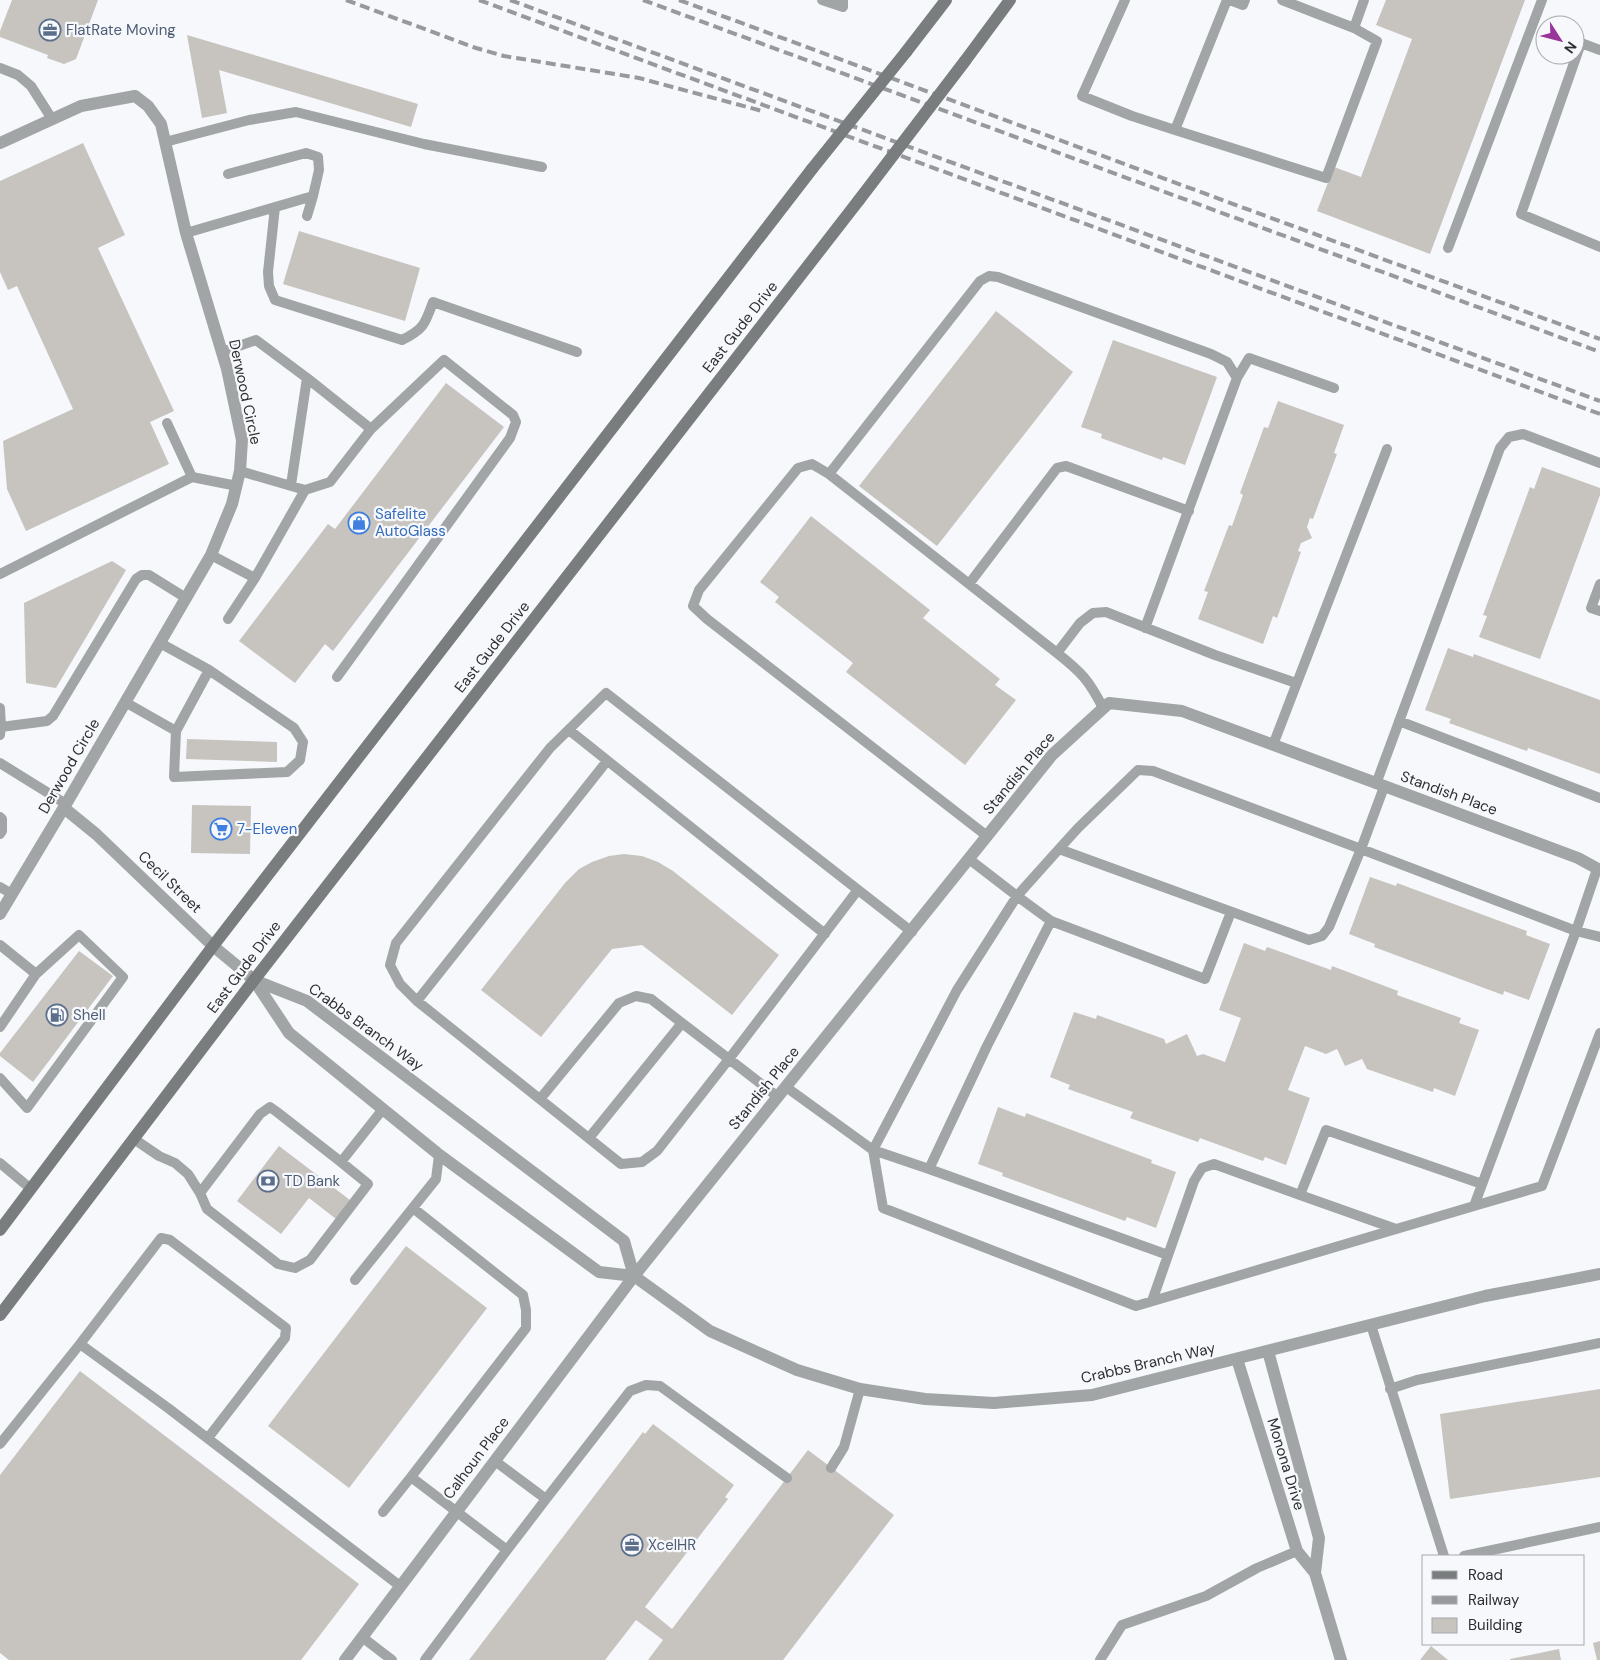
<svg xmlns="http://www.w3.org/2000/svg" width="1600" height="1660" font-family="'DM Sans',sans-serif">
	<rect width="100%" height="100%" fill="#f6f8fc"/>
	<path fill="#c7c3bf" d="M 12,0 L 98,0 L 76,59 L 64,64 L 47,58 L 48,55 L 0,37 L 0,31 Z
		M 1386,0 L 1525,0 L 1430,254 L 1317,211 L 1334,167 L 1361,177 L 1412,39 L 1376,25 Z
		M 187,35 L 418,104 L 411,127 L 219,70 L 227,113 L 202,118 Z
		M 83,143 L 125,235 L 98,248 L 174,411 L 150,422 L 169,464 L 26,531 L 7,489 L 3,441 L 73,409 L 17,286 L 8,290 L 0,272 L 0,181 Z
		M 299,231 L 420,268 L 405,321 L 283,284 Z
		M 996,311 L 1073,372 L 937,546 L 859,486 Z
		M 1113,340 L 1217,377 L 1185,465 L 1163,457 L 1162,460 L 1101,438 L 1102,434 L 1081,427 Z
		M 446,383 L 504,427 L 333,651 L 325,644 L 295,683 L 239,641 L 328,524 L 335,529 Z
		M 1278,401 L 1344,425 L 1334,453 L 1337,454 L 1313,519 L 1310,518 L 1307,527 L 1312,538 L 1301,543 L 1298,551 L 1301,552 L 1277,618 L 1273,616 L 1263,644 L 1198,619 L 1208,592 L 1204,591 L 1229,525 L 1232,526 L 1243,495 L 1240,493 L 1264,427 L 1268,428 Z
		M 1542,467 L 1600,488 L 1600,495 L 1540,659 L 1479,637 L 1487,616 L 1483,615 L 1530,487 L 1534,489 Z
		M 811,516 L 930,610 L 923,618 L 1000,679 L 995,685 L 1016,700 L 965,765 L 846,672 L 853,663 L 775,602 L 779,597 L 760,582 Z
		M 112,561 L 126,570 L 56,688 L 26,683 L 24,603 Z
		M 1448,648 L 1473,657 L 1474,654 L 1600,700 L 1600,774 L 1528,748 L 1527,751 L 1449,723 L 1451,719 L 1425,710 Z
		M 187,739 L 277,742 L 277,762 L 186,759 Z
		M 192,805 L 251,806 L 250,854 L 191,853 Z
		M 624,854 L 642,856 L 658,862 L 673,871 L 779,955 L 732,1015 L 642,945 L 612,949 L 541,1037 L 481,990 L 565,883 L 579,869 L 592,862 L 609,856 Z
		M 1370,877 L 1396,886 L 1397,883 L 1527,931 L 1526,935 L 1550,944 L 1529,1000 L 1504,991 L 1503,995 L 1374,947 L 1375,944 L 1349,934 Z
		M 1244,943 L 1265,951 L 1267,947 L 1331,970 L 1332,966 L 1398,991 L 1397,995 L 1461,1018 L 1459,1023 L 1479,1030 L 1455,1096 L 1434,1088 L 1433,1092 L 1367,1069 L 1362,1059 L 1345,1066 L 1337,1049 L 1326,1054 L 1305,1046 L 1288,1090 L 1310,1098 L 1286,1165 L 1265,1157 L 1263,1161 L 1200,1138 L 1198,1142 L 1130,1118 L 1133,1112 L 1068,1089 L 1070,1085 L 1050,1077 L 1074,1012 L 1096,1019 L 1097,1015 L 1164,1039 L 1166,1044 L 1187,1034 L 1197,1056 L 1203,1054 L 1225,1062 L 1241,1018 L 1219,1010 Z
		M 79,951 L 113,976 L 33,1082 L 0,1056 L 0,1053 Z
		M 998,1107 L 1025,1117 L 1026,1113 L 1152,1160 L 1151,1163 L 1176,1172 L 1156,1228 L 1127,1217 L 1125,1221 L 1002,1176 L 1003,1173 L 978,1164 Z
		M 279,1146 L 350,1200 L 336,1219 L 309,1198 L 281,1234 L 237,1201 Z
		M 406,1246 L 487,1308 L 349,1488 L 268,1426 Z
		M 80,1371 L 359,1584 L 301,1660 L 9,1660 L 0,1653 L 0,1475 Z
		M 1600,1389 L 1600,1477 L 1450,1499 L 1440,1414 Z
		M 653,1424 L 734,1485 L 725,1497 L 728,1499 L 645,1607 L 672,1629 L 808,1450 L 894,1515 L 783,1660 L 648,1660 L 663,1640 L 636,1620 L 605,1660 L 469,1660 L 643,1432 L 645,1434 Z
		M 1600,1641 L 1600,1660 L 1597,1660 L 1593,1643 Z
		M 1431,1646 L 1448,1660 L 1420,1660 Z
		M 1559,1649 L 1561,1660 L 1510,1660 L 1510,1659 Z"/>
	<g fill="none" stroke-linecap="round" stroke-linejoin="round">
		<path stroke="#a2a5a5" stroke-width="10" d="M 822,0 L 843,7 L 843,0
			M 1125,0 L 1082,96 L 1132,116 L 1175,130
			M 1227,0 L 1175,130 L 1326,178 L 1377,41 L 1354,28
			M 1230,0 L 1243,5 L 1245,0
			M 1282,0 L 1354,28 L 1364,0
			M 1600,50 L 1581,43 L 1521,214 L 1600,247
			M 0,68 L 18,75 L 31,86 L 52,119
			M 165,142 L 249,120 L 296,112 L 424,144 L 542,167
			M 275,207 L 268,272 L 269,286 L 275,300 L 402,340 C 424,329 425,324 433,302 L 577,352
			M 307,216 L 313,196
			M 186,233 L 313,196 L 319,170 L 318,157 L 306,153 L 228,174
			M 1448,248 L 1542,0
			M 222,352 L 256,340 L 307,378 L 291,485
			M 307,378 L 371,429
			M 167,423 L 192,477 L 237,486
			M 240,471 L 305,490 L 330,482 L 371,429 L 444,360 L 513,415 L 516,422 L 510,438 L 337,677
			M 829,474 L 812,464 L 798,468 L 699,590 L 693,606 L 707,619 L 987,836
			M 211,555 L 255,578
			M 0,574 L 192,477
			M 969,584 L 1057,468 L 1066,466 L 1189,511
			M 1600,584 L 1591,608 L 1600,611
			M 228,619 L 255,578 L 305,490
			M 1145,628 L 1237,378 L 1249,358 L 1334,388
			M 1057,653 L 829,474 L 980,281 L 989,276 L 998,277 L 1211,354 L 1227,362 L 1237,378
			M 125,702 L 176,731 L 174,777 L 287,772 L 300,760 L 303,742 L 294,728 L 209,670 L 160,643
			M 0,708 L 1,727
			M 1103,708 C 1089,680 1081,672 1057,653 L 1080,623 L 1093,613 L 1106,612 L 1215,655 L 1296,683
			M 1399,721 L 1600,798
			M 569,730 L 825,934
			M 176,731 L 209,670
			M 0,735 L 1,727 L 47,721 L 53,716 L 136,579 L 142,575 L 149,575 L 186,598
			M 1273,745 L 1387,449
			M 0,763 L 66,804
			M 1376,784 L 1500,448 L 1509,437 L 1523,434 L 1600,463
			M 1384,787 L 1361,849 L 1576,931 L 1600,937
			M 0,817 L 2,819 L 2,831 L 0,834
			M 969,859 L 1017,896 L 1059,849 L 1309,940 L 1322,936 L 1329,927 L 1361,849 L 1153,771 L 1138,770 L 1078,828 L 1059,849
			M 0,887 L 12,894
			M 1051,921 L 987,1046 L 929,1169 L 873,1150 L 957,990 L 1017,896 L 1051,921 L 1205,979 L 1231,912
			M 0,945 L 36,974
			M 417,1001 L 607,761
			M 0,1027 L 36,974 L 79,935 L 123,977 L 27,1108 L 0,1078
			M 786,1087 L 873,1150 L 883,1208 L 1136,1306 L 1474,1206 L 1576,931 L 1597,869
			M 778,1097 L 729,1059 L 657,1151 L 642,1162 L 621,1164 L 417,1001 L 400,984 L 390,965 L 396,943 L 550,748 L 606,693 L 912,932
			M 540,1099 L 619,1003 L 636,996 L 651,999 L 682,1023
			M 589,1138 L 682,1023 L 729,1059 L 857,891
			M 134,1139 L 159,1156 L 175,1163 L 188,1174 L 200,1193
			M 341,1162 L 368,1184 L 310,1260 L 295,1268 L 278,1264 L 207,1209 L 200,1193 L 260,1114 L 270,1107 L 277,1112 L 341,1162 L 383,1109
			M 0,1163 L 31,1189
			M 929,1169 L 1168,1255
			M 1474,1206 L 1542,1186 L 1600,1033
			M 413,1208 L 523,1295 L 526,1310 L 526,1328 L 411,1477 L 507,1550 L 546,1499
			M 1396,1229 L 1300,1195 L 1326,1130 L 1482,1184
			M 355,1280 L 436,1179 L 439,1155
			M 1152,1301 L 1194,1181 L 1202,1168 L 1214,1164 L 1300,1195
			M 1371,1325 L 1444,1556
			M 80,1344 L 161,1238 L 170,1240 L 286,1328 L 285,1338 L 208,1438
			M 1390,1389 L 1417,1380 L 1600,1343
			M 0,1444 L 80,1344 L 168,1408 L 400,1586
			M 495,1461 L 546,1499 L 630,1391 L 646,1385 L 660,1386 L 787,1478
			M 831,1468 L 844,1447 L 860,1389
			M 383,1512 L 411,1477
			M 1464,1556 L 1600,1527
			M 362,1637 L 392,1660
			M 425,1660 L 507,1550
			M 1100,1660 L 1122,1625 L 1206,1596 L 1257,1568 L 1297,1551"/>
		<path stroke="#a2a5a5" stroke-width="12" d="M 0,143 L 81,106 L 135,96 L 148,106 L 161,124 L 186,233 L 227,369 L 242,440 L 240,471 L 232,504 L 211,555 L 66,804 L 0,914
			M 64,808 L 96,834 L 213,946
			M 345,1660 L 634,1276 L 1052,755 L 1109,703 L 1182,711 L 1578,858 L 1600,870"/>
		<path stroke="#a2a5a5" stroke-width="12" d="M 213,946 L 254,980 L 307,1001 L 624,1241 L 634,1276
			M 254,980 L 289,1033 L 437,1153 L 599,1272 L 634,1276 L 710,1331 L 797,1370 L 860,1389 L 925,1399 L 994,1403 L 1092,1395 L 1485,1296 L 1600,1274
			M 1268,1351 L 1319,1538 L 1315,1573 L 1341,1660
			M 1237,1359 L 1297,1551 L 1315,1573"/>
		<path stroke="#797d7d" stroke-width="12" d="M 906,52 L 946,0
			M 965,61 L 1010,0
			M 0,1230 L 213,946 L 812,169
			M 0,1315 L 254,980 L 859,200"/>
		<path stroke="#98999c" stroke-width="4" stroke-dasharray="10 5" stroke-linecap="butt" d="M 346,0 L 476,48 L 504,56 L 639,78 L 762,111
			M 479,0 L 1600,414
			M 510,0 L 1600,401
			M 643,0 L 1600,352
			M 679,0 L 1600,339"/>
		<path stroke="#797d7d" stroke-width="12" d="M 812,169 L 906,52
			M 859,200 L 965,61"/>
	</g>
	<defs>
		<g id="office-ring" transform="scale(1.125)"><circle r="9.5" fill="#f6f8fc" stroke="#5c6f8a" stroke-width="1.5"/><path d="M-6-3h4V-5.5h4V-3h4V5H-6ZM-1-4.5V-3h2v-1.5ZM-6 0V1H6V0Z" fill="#5c6f8a"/></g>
		<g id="shop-ring" transform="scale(1.125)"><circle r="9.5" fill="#f6f8fc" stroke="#3f7fe0" stroke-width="1.5"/><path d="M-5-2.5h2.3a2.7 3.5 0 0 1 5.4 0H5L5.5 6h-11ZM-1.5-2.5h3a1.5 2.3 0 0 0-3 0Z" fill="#3f7fe0"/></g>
		<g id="supermarket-ring" transform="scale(1.125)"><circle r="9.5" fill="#f6f8fc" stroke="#3f7fe0" stroke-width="1.5"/><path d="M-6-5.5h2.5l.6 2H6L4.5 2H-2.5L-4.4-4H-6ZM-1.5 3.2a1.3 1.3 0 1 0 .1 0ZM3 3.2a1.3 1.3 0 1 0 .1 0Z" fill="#3f7fe0"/></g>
		<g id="fuel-ring" transform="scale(1.125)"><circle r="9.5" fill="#f6f8fc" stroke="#5c6f8a" stroke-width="1.5"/><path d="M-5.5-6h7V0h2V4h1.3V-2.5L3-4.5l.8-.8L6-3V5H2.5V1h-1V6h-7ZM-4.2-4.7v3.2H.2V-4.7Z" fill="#5c6f8a"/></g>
		<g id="bank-ring" transform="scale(1.125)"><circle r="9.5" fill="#f6f8fc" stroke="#5c6f8a" stroke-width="1.5"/><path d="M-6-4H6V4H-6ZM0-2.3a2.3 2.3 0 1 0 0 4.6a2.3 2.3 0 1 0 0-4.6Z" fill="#5c6f8a"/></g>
	</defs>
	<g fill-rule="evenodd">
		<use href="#office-ring" x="50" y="30"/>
		<use href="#shop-ring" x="359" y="523"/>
		<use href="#supermarket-ring" x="221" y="829"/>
		<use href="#fuel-ring" x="57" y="1015"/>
		<use href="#bank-ring" x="268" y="1181"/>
		<use href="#office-ring" x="632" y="1545"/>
	</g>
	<g text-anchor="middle" stroke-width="4.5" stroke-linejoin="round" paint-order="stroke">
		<g font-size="15" fill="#4e5e75" stroke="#f6f8fc" text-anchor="start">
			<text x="66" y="35">FlatRate Moving</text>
			<text x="73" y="1020">Shell</text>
			<text x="284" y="1186">TD Bank</text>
			<text x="648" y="1550">XcelHR</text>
		</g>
		<g font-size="15" fill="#2e2f30" stroke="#f6f8fc">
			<text transform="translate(740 327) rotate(-52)" y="5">East Gude Drive</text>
			<text transform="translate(245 392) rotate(78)" y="5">Derwood Circle</text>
			<text transform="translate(492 647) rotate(-52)" y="5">East Gude Drive</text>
			<text transform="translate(69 766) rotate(-60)" y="5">Derwood Circle</text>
			<text transform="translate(1019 773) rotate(-50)" y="5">Standish Place</text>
			<text transform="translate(1449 793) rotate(20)" y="5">Standish Place</text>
			<text transform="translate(170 882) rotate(44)" y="5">Cecil Street</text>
			<text transform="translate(244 967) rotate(-53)" y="5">East Gude Drive</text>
			<text transform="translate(366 1027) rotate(36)" y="5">Crabbs Branch Way</text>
			<text transform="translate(764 1088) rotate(-51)" y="5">Standish Place</text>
			<text transform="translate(1148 1363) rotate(-13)" y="5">Crabbs Branch Way</text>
			<text transform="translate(476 1458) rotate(-53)" y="5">Calhoun Place</text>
			<text transform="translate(1286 1464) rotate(73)" y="5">Monona Drive</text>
		</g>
		<g font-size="15" fill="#366cbe" stroke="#f6f8fc" text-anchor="start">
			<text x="375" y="519">Safelite<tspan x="375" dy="17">AutoGlass</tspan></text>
			<text x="237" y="834">7-Eleven</text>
		</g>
	</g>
	<rect x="1422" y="1555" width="162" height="90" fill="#f6f8fc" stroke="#a6a8aa"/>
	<rect x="1432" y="1571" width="25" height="8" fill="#797d7d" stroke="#a6a8aa"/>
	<text x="1468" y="1580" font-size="15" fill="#2e2f30">Road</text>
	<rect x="1432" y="1596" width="25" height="8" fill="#98999c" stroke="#a6a8aa"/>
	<text x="1468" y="1605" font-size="15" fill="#2e2f30">Railway</text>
	<rect x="1432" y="1618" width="25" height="15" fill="#c7c3bf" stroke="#a6a8aa"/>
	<text x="1468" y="1630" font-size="15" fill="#2e2f30">Building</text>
	<g transform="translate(1560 40) rotate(126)"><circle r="24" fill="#f6f8fc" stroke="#a6a8aa"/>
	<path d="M0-4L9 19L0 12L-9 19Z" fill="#98349a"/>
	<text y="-8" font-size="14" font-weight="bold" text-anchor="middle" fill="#2e2f30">N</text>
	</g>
</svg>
